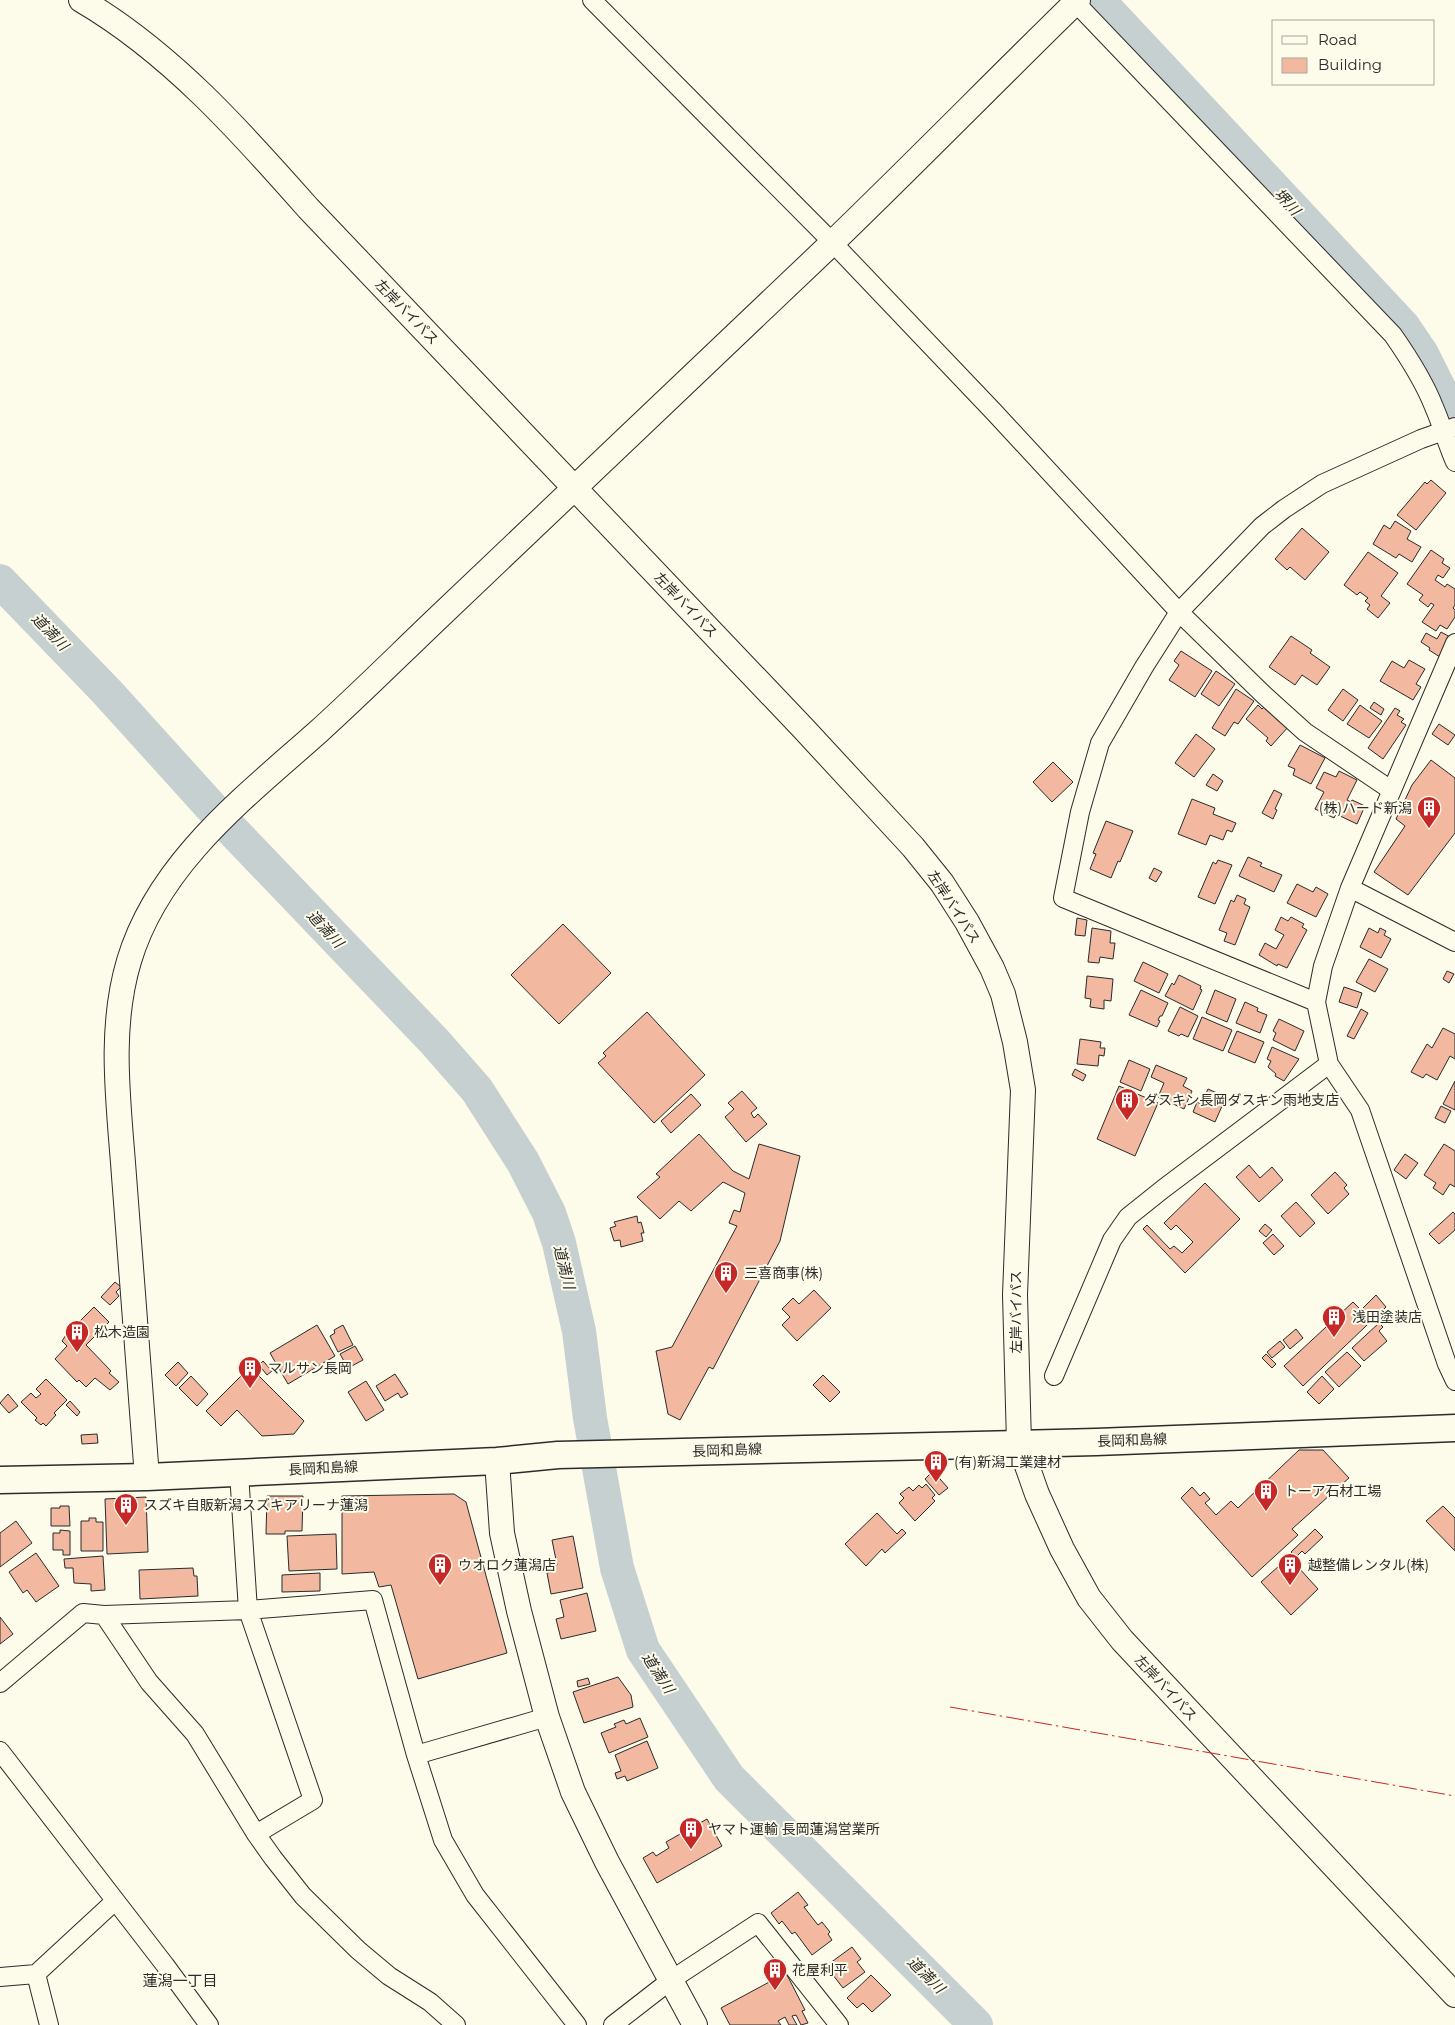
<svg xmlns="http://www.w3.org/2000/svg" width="1455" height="2025" font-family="Montserrat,'Noto Sans JP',sans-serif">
	<rect width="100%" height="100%" fill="#fdfbea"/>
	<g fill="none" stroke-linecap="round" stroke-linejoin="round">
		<path stroke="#c7d0d0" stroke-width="34" d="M 1098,0 L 1403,326 L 1422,354 L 1455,420
			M 0,581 L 107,692 L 231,829 L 434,1041 L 477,1090 L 523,1162 L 549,1213 L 559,1243 L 579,1331 L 590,1418 L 617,1568 L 643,1650 L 729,1778 L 976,2025"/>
	</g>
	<path fill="#f2b8a0" stroke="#2b2b2b" d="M 1431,480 L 1446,493 L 1416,530 L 1397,515 L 1425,482 L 1427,484 Z
		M 1395,521 L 1411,531 L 1407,539 L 1421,547 L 1412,562 L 1399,554 L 1396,558 L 1373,544 L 1384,525 L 1390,529 Z
		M 1302,528 L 1329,552 L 1305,580 L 1290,567 L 1287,570 L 1275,559 Z
		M 1431,550 L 1444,559 L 1442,563 L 1450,568 L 1443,578 L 1438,575 L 1435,580 L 1445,587 L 1447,584 L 1455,589 L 1455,605 L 1453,608 L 1455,610 L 1455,617 L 1447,629 L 1440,625 L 1436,631 L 1422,622 L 1434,605 L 1431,603 L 1428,607 L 1419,600 L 1423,595 L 1407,584 Z
		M 1368,552 L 1398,573 L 1381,596 L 1390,603 L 1378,618 L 1367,609 L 1370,605 L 1365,601 L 1368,598 L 1360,592 L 1357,595 L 1344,585 Z
		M 1441,632 L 1450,637 L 1440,657 L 1429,650 L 1430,648 L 1421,642 L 1426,633 L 1437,639 Z
		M 1291,636 L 1312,650 L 1310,653 L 1330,667 L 1317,685 L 1302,675 L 1295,685 L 1269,667 Z
		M 1181,651 L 1212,671 L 1195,697 L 1169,680 L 1179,665 L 1174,661 Z
		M 1409,660 L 1425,669 L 1416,684 L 1421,687 L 1413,700 L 1380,681 L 1392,661 L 1404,668 Z
		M 1216,671 L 1235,684 L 1219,706 L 1201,694 Z
		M 1236,689 L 1254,701 L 1238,724 L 1234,722 L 1225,736 L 1212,728 Z
		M 1343,689 L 1358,700 L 1343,721 L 1328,710 Z
		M 1374,702 L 1384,709 L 1381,715 L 1370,708 Z
		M 1268,703 L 1289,726 L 1271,746 L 1266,741 L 1268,738 L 1246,719 L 1258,705 L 1262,709 Z
		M 1360,705 L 1382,721 L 1369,738 L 1347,724 Z
		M 1395,708 L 1400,711 L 1397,715 L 1404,719 L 1401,722 L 1406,725 L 1383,759 L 1368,748 Z
		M 1439,724 L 1455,735 L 1448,745 L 1432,734 Z
		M 1196,734 L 1215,749 L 1194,777 L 1175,763 Z
		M 1300,745 L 1325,758 L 1311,784 L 1293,775 L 1295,769 L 1288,766 Z
		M 1431,760 L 1455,778 L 1455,833 L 1408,895 L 1374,872 L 1405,826 L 1396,819 L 1412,785 Z
		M 1053,762 L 1073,782 L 1052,802 L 1033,782 Z
		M 1339,771 L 1357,780 L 1347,800 L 1351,802 L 1352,800 L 1365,806 L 1357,824 L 1336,814 L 1334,818 L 1315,809 L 1324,792 L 1316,788 L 1324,772 L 1336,777 Z
		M 1213,774 L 1223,781 L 1217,791 L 1206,785 Z
		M 1274,790 L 1282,794 L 1275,809 L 1277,810 L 1273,819 L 1262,813 Z
		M 1192,799 L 1215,808 L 1213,814 L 1236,823 L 1232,832 L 1227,830 L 1223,840 L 1210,835 L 1206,845 L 1178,834 Z
		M 1106,821 L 1133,831 L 1120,862 L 1118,861 L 1111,878 L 1090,869 L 1096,854 L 1093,853 Z
		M 1248,857 L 1262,863 L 1260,866 L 1282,875 L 1274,892 L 1239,876 Z
		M 1218,860 L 1232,865 L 1215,904 L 1198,897 L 1213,862 L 1216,864 Z
		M 1154,868 L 1162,872 L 1156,882 L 1149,878 Z
		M 1297,884 L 1313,892 L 1316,887 L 1328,894 L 1316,917 L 1287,903 Z
		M 1237,895 L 1246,899 L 1244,904 L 1250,907 L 1235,945 L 1224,941 L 1227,933 L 1219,930 L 1231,900 L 1234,902 Z
		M 1281,917 L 1288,921 L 1291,917 L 1304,924 L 1302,927 L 1307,930 L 1287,968 L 1278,964 L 1277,966 L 1259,955 L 1265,943 L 1276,949 L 1284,935 L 1275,930 Z
		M 1077,918 L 1087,920 L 1085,936 L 1075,935 Z
		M 563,924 L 611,973 L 559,1024 L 511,975 Z
		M 1092,928 L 1111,931 L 1110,943 L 1115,943 L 1113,959 L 1100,957 L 1099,963 L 1088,962 Z
		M 1369,928 L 1378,933 L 1380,928 L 1386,931 L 1384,935 L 1391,939 L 1381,958 L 1360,947 Z
		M 1369,959 L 1388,969 L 1375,992 L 1356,982 Z
		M 1143,962 L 1168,974 L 1159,993 L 1134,981 Z
		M 1447,971 L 1454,974 L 1449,983 L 1443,979 Z
		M 1179,975 L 1201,986 L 1200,989 L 1202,990 L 1193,1010 L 1165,996 L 1172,983 L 1174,985 Z
		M 1087,976 L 1113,979 L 1111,1001 L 1104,1000 L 1104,1009 L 1090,1007 L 1091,999 L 1085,998 Z
		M 1344,987 L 1362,993 L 1357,1008 L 1339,1002 Z
		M 1141,990 L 1168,1003 L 1162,1016 L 1160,1016 L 1158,1020 L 1160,1021 L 1157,1027 L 1129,1015 Z
		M 1215,990 L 1236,999 L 1227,1022 L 1206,1013 Z
		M 1245,1002 L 1258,1008 L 1257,1011 L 1267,1015 L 1260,1033 L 1236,1023 Z
		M 1180,1007 L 1198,1016 L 1188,1037 L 1181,1034 L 1179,1036 L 1168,1031 Z
		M 1361,1009 L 1368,1013 L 1354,1039 L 1347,1036 Z
		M 647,1012 L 705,1075 L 654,1123 L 598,1063 L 606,1056 L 603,1053 Z
		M 1202,1017 L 1232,1030 L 1223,1051 L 1193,1039 Z
		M 1279,1019 L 1304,1031 L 1295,1051 L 1273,1040 L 1276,1033 L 1273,1031 Z
		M 1443,1028 L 1455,1034 L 1455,1059 L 1450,1056 L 1437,1080 L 1426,1074 L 1423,1078 L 1411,1072 L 1427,1044 L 1432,1048 Z
		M 1237,1031 L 1264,1042 L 1255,1063 L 1228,1052 Z
		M 1080,1039 L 1101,1042 L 1100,1048 L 1105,1048 L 1104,1056 L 1099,1055 L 1098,1066 L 1077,1064 Z
		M 1272,1047 L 1299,1059 L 1284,1081 L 1275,1076 L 1276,1074 L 1268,1067 L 1271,1061 L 1267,1059 Z
		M 1129,1060 L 1150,1069 L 1141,1091 L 1120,1082 Z
		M 1156,1065 L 1187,1078 L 1183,1086 L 1192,1091 L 1184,1109 L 1158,1097 L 1164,1083 L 1151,1077 Z
		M 1075,1069 L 1086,1075 L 1083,1081 L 1072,1075 Z
		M 1455,1081 L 1455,1110 L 1443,1104 Z
		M 1119,1086 L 1158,1103 L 1135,1156 L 1097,1139 Z
		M 1208,1089 L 1226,1097 L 1215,1122 L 1193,1112 L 1197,1102 L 1201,1104 Z
		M 742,1091 L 757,1108 L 751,1113 L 754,1118 L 758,1114 L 767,1124 L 746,1142 L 725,1117 L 734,1109 L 728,1103 Z
		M 691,1094 L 701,1105 L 671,1133 L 661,1121 Z
		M 1441,1106 L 1451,1111 L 1445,1123 L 1435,1118 Z
		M 699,1134 L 733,1171 L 749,1179 L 759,1144 L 800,1156 L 780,1241 L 713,1369 L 709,1367 L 680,1420 L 668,1414 L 656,1351 L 672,1347 L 737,1226 L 729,1223 L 734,1210 L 740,1212 L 745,1193 L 723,1182 L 691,1211 L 679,1201 L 660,1219 L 637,1197 L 660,1177 L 656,1174 Z
		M 1444,1144 L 1455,1151 L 1455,1187 L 1450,1184 L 1443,1195 L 1433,1188 L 1436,1183 L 1424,1175 Z
		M 1405,1154 L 1418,1163 L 1406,1179 L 1394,1170 Z
		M 1249,1165 L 1260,1178 L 1272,1167 L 1283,1180 L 1259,1202 L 1236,1177 Z
		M 1335,1172 L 1347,1185 L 1344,1188 L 1349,1194 L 1328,1214 L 1311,1195 Z
		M 1205,1183 L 1240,1219 L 1185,1273 L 1143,1229 L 1147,1225 L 1170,1249 L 1174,1246 L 1182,1253 L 1193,1242 L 1176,1225 L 1171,1230 L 1164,1223 Z
		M 1296,1202 L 1315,1223 L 1300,1237 L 1281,1216 Z
		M 1453,1212 L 1455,1214 L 1455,1230 L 1439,1244 L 1429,1234 Z
		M 637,1216 L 638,1223 L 641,1222 L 644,1233 L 641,1233 L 643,1241 L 621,1247 L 620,1240 L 614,1241 L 610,1228 L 616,1226 L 614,1222 Z
		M 1265,1224 L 1272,1230 L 1266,1237 L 1259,1231 Z
		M 1273,1234 L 1284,1246 L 1274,1255 L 1263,1243 Z
		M 115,1282 L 121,1287 L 116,1292 L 119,1296 L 110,1305 L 101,1297 Z
		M 814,1290 L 831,1308 L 797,1341 L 782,1325 L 790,1317 L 782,1309 L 793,1298 L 799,1304 Z
		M 1376,1295 L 1386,1307 L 1303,1386 L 1284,1366 L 1353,1302 L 1361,1310 Z
		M 94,1307 L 109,1322 L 86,1345 L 111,1371 L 109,1373 L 119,1382 L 110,1390 L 95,1378 L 86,1387 L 79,1380 L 77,1382 L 55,1359 L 67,1346 L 62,1341 L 66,1335 Z
		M 1379,1323 L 1383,1327 L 1379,1331 L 1387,1341 L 1364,1361 L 1352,1348 Z
		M 317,1325 L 335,1356 L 288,1384 L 270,1353 Z
		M 343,1325 L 353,1345 L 338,1352 L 330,1336 L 335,1333 L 334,1330 Z
		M 1296,1329 L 1303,1338 L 1290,1349 L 1283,1340 Z
		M 1280,1341 L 1285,1347 L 1272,1358 L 1267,1352 Z
		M 355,1346 L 363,1360 L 348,1368 L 340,1354 Z
		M 1347,1352 L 1361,1366 L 1339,1387 L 1325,1372 Z
		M 1266,1354 L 1276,1364 L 1272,1368 L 1262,1358 Z
		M 263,1361 L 272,1371 L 267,1375 L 259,1365 Z
		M 178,1362 L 188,1373 L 176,1386 L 165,1375 Z
		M 250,1367 L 304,1421 L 294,1434 L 262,1436 L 237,1410 L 221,1426 L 206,1411 Z
		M 395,1374 L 408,1394 L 401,1398 L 398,1393 L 385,1401 L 376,1386 Z
		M 823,1375 L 840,1392 L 830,1402 L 813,1385 Z
		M 191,1376 L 208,1394 L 197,1406 L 179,1388 Z
		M 1322,1376 L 1334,1389 L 1319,1404 L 1307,1392 Z
		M 46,1379 L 67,1400 L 54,1413 L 56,1415 L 46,1426 L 43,1423 L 41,1425 L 35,1420 L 37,1418 L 21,1402 L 31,1393 L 36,1398 L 41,1394 L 36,1389 Z
		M 366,1381 L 384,1410 L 366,1421 L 348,1392 Z
		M 8,1394 L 18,1406 L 9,1413 L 0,1403 Z
		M 70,1401 L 80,1412 L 77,1416 L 66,1405 Z
		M 97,1434 L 98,1443 L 82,1444 L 81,1435 Z
		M 1299,1450 L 1323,1450 L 1349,1478 L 1292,1529 L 1298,1535 L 1252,1577 L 1181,1498 L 1192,1487 L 1200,1496 L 1204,1492 L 1210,1499 L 1205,1503 L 1216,1515 L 1231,1501 L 1238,1508 Z
		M 933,1471 L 948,1488 L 939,1495 L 925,1479 Z
		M 926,1484 L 935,1495 L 932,1498 L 935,1501 L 915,1521 L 899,1503 L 904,1498 L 900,1494 L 909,1487 L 913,1491 L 919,1485 L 922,1488 Z
		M 454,1494 L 466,1502 L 507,1653 L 418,1679 L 391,1585 L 379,1587 L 374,1572 L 342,1574 L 342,1496 Z
		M 267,1496 L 303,1496 L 302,1531 L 285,1531 L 285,1534 L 266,1534 Z
		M 146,1497 L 148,1552 L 107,1554 L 105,1499 Z
		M 60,1506 L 69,1506 L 70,1526 L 51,1526 L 51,1508 L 60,1508 Z
		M 1443,1506 L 1455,1518 L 1455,1551 L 1426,1521 Z
		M 877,1513 L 897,1534 L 902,1529 L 906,1533 L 885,1553 L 882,1549 L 866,1566 L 845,1544 Z
		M 89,1518 L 96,1518 L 96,1522 L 103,1522 L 103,1551 L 81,1551 L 81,1521 L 89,1521 Z
		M 16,1521 L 32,1543 L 0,1567 L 0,1533 Z
		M 1315,1529 L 1323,1537 L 1305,1554 L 1302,1551 L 1296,1557 L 1291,1552 Z
		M 60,1530 L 70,1531 L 70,1555 L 63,1555 L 63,1550 L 53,1550 L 53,1533 L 60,1533 Z
		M 336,1534 L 337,1569 L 289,1571 L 287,1536 Z
		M 573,1536 L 583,1588 L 551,1594 L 547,1573 L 552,1572 L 551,1566 L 557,1565 L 552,1540 Z
		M 36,1553 L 59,1586 L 36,1602 L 27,1590 L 23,1593 L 9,1572 Z
		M 103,1556 L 105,1590 L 91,1591 L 91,1584 L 74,1583 L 73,1568 L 65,1568 L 64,1559 Z
		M 1289,1557 L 1318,1589 L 1291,1615 L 1261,1582 Z
		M 193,1568 L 194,1576 L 197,1576 L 198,1596 L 140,1599 L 139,1570 Z
		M 320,1573 L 320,1591 L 282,1592 L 282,1575 Z
		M 587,1593 L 596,1631 L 561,1639 L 556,1619 L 564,1617 L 560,1600 Z
		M 0,1617 L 13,1634 L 0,1644 Z
		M 618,1677 L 631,1695 L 633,1707 L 584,1723 L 573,1692 Z
		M 588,1678 L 590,1684 L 578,1687 L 577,1681 Z
		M 640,1718 L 648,1737 L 609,1753 L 601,1733 L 616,1727 L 614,1724 L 624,1720 L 626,1724 Z
		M 647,1741 L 658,1768 L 627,1781 L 625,1776 L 617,1779 L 615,1773 L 621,1771 L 615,1755 Z
		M 707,1819 L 722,1846 L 657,1883 L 643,1858 L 653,1852 L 656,1856 L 669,1848 L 666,1842 Z
		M 798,1892 L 808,1905 L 804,1907 L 818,1925 L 822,1922 L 830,1932 L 828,1934 L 832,1940 L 812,1955 L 795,1932 L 792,1934 L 782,1921 L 779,1924 L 771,1913 Z
		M 852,1947 L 861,1959 L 857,1962 L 865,1972 L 843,1988 L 826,1966 Z
		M 786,1973 L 805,2010 L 802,2011 L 808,2023 L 801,2025 L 796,2015 L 792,2016 L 797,2025 L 789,2025 L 785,2017 L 778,2021 L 781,2025 L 730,2025 L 721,2008 Z
		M 871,1975 L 891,1995 L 872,2012 L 863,2003 L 857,2008 L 847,1998 Z"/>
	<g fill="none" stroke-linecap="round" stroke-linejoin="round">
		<g stroke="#2b2b2b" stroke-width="20">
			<path id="street" d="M 592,0 L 832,242 L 994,412 L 1179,612 L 1264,695 L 1305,732 L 1391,790
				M 1073,0 L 1393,335 C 1409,358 1424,381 1434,407 C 1442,425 1447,444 1455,462
				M 1455,643 L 1350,888 L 1323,966 L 1316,1002 L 1329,1064 L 1360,1110 L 1447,1364 L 1455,1381
				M 1350,888 L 1455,942
				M 1316,1002 L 1063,898 L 1080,812 L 1100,743 L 1144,667 L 1179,612 L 1262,526 L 1284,509 L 1322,484 L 1421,439 L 1455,427
				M 1054,1376 L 1112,1240 L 1128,1217 L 1163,1189 L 1329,1064
				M 239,1473 L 248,1610 L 313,1800 L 256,1834
				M 104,1615 L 149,1682 L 195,1734 L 256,1834 L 273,1858 L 303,1896 L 358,1950 L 389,1976 L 430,2002 L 456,2025
				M 0,1683 L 83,1613 L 104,1615 L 248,1610 L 373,1600 L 416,1755 L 443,1840 L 475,1895 L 577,2025
				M 0,1751 L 165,1965 L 209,2025
				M 416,1755 L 547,1717
				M 36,1974 L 49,2025
				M 0,1977 L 36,1974 L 115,1901
				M 613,2025 L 671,1980 L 758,1923 L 839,2025"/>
		</g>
		<g stroke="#2b2b2b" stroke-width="26">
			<path id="secondary" d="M 81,0 C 170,52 241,132 308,208 L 803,728 L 913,847 L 942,883 L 967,922 L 992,968 L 1003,994 L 1015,1042 L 1023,1090 L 1015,1295 L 1019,1443 L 1037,1494 L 1062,1549 L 1089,1598 L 1122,1640 L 1455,1995
				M 497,1461 L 502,1533 L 519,1611 L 547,1717 L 573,1792 L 607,1862 L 695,2025
				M 147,1477 C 139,1377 131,1277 124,1176 C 119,1105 108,1031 129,961 C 158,863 245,797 318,732 C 360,694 400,654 441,615 C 570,491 701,369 830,245 C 914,164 995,81 1078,0"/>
		</g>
		<g stroke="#2b2b2b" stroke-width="29">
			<path id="primary" d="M 0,1480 L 147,1477 L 497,1461 L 558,1455 L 1096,1442 L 1455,1428"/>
		</g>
		<use href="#street" stroke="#fdfbea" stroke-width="18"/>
		<use href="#secondary" stroke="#fdfbea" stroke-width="24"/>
		<use href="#primary" stroke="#fdfbea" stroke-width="26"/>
		<path stroke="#c62828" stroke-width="1" stroke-dasharray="18 4 2.5 4" stroke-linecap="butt" d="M 950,1707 L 1455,1796"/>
	</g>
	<defs>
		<g id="building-pin" transform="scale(1.25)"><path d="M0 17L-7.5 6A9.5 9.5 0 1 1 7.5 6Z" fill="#c62828" stroke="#fdfbea"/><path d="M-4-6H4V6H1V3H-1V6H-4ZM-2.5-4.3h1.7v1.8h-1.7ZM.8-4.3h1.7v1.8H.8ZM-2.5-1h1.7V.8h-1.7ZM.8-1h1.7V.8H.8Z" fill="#fff"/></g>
	</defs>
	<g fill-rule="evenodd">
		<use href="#building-pin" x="1429" y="808"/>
		<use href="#building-pin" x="1127" y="1100"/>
		<use href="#building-pin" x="726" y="1273"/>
		<use href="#building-pin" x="1334" y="1317"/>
		<use href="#building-pin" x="77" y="1332"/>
		<use href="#building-pin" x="250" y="1368"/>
		<use href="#building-pin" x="936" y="1462"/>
		<use href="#building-pin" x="1266" y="1491"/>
		<use href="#building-pin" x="126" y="1505"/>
		<use href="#building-pin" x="440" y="1565"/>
		<use href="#building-pin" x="1290" y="1565"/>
		<use href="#building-pin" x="691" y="1829"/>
		<use href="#building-pin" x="775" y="1970"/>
	</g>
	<g text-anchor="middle" stroke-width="4" stroke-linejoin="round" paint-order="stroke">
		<g font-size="14" fill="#2b2b2b" stroke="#fdfbea">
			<text transform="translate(407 312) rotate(46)" y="5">左岸バイパス</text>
			<text transform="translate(686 605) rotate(46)" y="5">左岸バイパス</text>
			<text transform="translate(954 907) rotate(57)" y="5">左岸バイパス</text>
			<text transform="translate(1016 1312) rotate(-90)" y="5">左岸バイパス</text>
			<text transform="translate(1132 1440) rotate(-2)" y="5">長岡和島線</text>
			<text transform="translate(727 1450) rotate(-2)" y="5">長岡和島線</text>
			<text transform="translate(323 1468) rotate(-3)" y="5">長岡和島線</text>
			<text transform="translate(1166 1688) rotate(47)" y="5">左岸バイパス</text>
		</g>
		<g font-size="14" fill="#2b2b2b" stroke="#fdfbea" text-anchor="start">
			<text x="1412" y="813" text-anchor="end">(株)ハード新潟</text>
			<text x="1144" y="1105">ダスキン長岡ダスキン雨地支店</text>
			<text x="744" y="1278">三喜商事(株)</text>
			<text x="1352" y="1322">浅田塗装店</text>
			<text x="94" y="1337">松木造園</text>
			<text x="268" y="1373">マルサン長岡</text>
			<text x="954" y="1467">(有)新潟工業建材</text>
			<text x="1284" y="1496">トーア石材工場</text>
			<text x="144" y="1510">スズキ自販新潟スズキアリーナ蓮潟</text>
			<text x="458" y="1570">ウオロク蓮潟店</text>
			<text x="1308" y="1570">越整備レンタル(株)</text>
			<text x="708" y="1834">ヤマト運輸 長岡蓮潟営業所</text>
			<text x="792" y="1975">花屋利平</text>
		</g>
		<g font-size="15" font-style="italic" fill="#2b2b2b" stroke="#fdfbea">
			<text transform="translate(1287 202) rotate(47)" y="5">堺川</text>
			<text transform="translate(50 632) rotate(46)" y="5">道満川</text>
			<text transform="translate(325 929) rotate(47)" y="5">道満川</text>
			<text transform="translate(564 1267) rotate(76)" y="5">道満川</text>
			<text transform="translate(658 1673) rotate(57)" y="5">道満川</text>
			<text transform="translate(926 1975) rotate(45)" y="5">道満川</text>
		</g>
		<g font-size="15" fill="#2b2b2b" stroke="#fdfbea">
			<text x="180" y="1986">蓮潟一丁目</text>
		</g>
	</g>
	<rect x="1272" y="20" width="162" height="65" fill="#fdfbea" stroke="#a9a89e"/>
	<rect x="1282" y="36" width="25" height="8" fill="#fdfbea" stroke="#a9a89e"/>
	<text x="1318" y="45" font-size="15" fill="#2b2b2b">Road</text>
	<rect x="1282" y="58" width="25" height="15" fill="#f2b8a0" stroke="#a9a89e"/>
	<text x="1318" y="70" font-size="15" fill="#2b2b2b">Building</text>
</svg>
